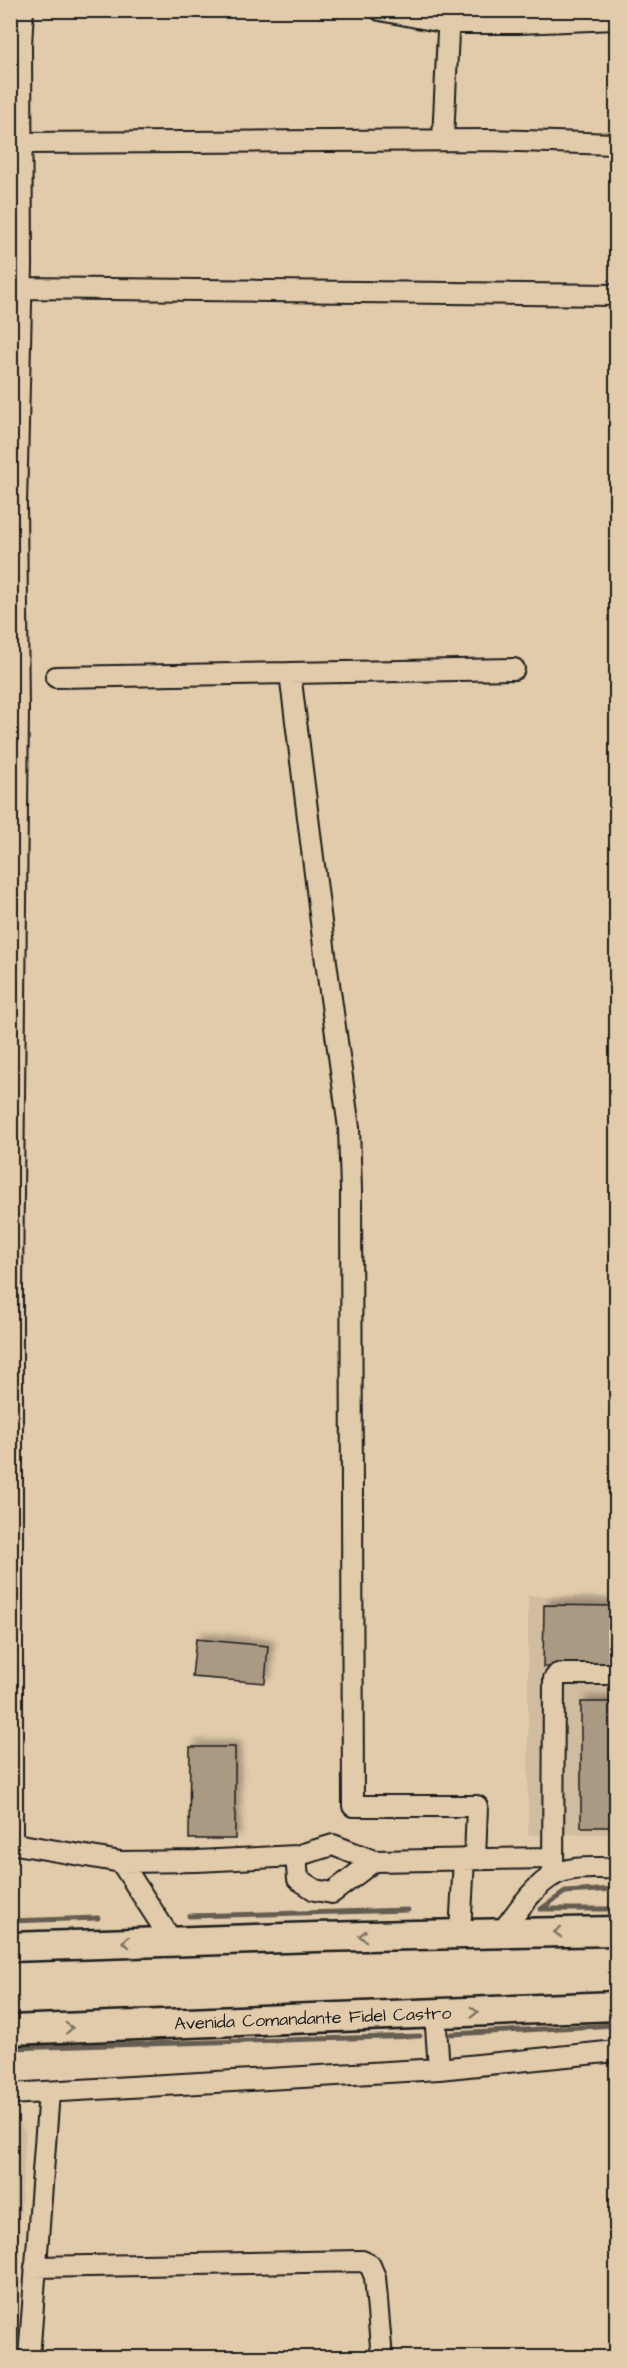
<svg xmlns="http://www.w3.org/2000/svg" width="627" height="2368" font-family="'Architects Daughter',sans-serif">
	<defs>
		<filter id="shadow"><feDropShadow dx="5.5" dy="-5.5" stdDeviation="3" flood-color="#0004"/></filter>
	</defs>
	<rect width="100%" height="100%" fill="#e2cbab"/>
	<filter id="ink" filterUnits="userSpaceOnUse"><feTurbulence type="fractalNoise" baseFrequency=".0167" numOctaves="2"/><feDisplacementMap in="SourceGraphic" scale="12" xChannelSelector="R" yChannelSelector="G"/><feConvolveMatrix kernelMatrix="1 2 1 2 8 2 1 2 1" color-interpolation-filters="sRGB"/></filter>
	<g filter="url(#ink)">
		<path fill="#d2bc9f" d="M 528,1596 L 616,1597 L 616,1834 L 528,1835 Z
			M 18,2120 L 26,2132 L 11,2358 L 10,2121 Z"/>
		<g fill="none" stroke-linecap="round" stroke-linejoin="round">
			<path stroke="#655d51" stroke-width="5" d="M 541,1909 L 565,1892 L 616,1889
				M 541,1909 L 616,1909
				M 189,1916 L 408,1910
				M 10,1921 L 98,1918
				M 451,2034 L 616,2025
				M 10,2048 L 420,2036"/>
		</g>
		<path fill="#ab9a83" stroke="#1c1c1c" stroke-width="1.5" filter="url(#shadow)" d="M 544,1605 L 616,1606 L 616,1668 L 543,1667 Z
			M 196,1639 L 268,1646 L 265,1683 L 192,1677 Z
			M 581,1702 L 616,1702 L 616,1827 L 581,1827 Z
			M 190,1747 L 235,1747 L 235,1839 L 189,1839 Z"/>
		<g fill="none" stroke-linecap="round" stroke-linejoin="round">
			<g stroke="#1c1c1c" stroke-width="24">
				<path id="minor" d="M 380,10 L 448,23 L 518,23 L 616,19
					M 443,140 L 449,10
					M 21,143 L 489,140 L 616,144
					M 12,293 L 22,288 L 616,295
					M 290,673 L 326,962 L 349,1128 L 351,1190 L 353,1806 L 477,1806 L 475,1859
					M 56,677 L 514,669
					M 10,1843 L 121,1862 L 197,1861 L 296,1856 L 333,1845 L 374,1861 L 553,1858
					M 12,1843 L 12,1288 L 18,712 L 16,504 L 22,265 L 21,45 L 23,10
					M 296,1856 L 298,1879 L 315,1890 L 332,1893 L 374,1861
					M 121,1862 L 172,1941
					M 553,1876 L 554,1679 L 558,1674 L 616,1674
					M 460,1933 L 464,1859
					M 501,1933 C 517,1913 537,1878 564,1871 C 581,1866 600,1869 616,1868
					M 435,2013 L 439,2069
					M 10,2094 L 439,2069 L 616,2051
					M 35,2267 L 362,2261 L 370,2265 L 375,2277 L 382,2358
					M 29,2358 L 49,2092"/>
			</g>
			<g stroke="#1c1c1c" stroke-width="33">
				<g id="highway">
					<path d="M 10,1947 L 316,1937 L 616,1931"/>
					<path id="s1" d="M 10,2030 L 616,2006"/>
				</g>
			</g>
			<use href="#minor" stroke="#e2cbab" stroke-width="20"/>
			<use href="#highway" stroke="#e2cbab" stroke-width="28"/>
		</g>
		<defs><path id="oneway-chevron" d="M-2-3.5L2.5 0L-2 3.5" fill="none" stroke-width="1.6" stroke-linecap="round" stroke-linejoin="round" transform="scale(1.5)"/></defs>
		<g stroke="#7f7464">
			<use href="#oneway-chevron" transform="translate(558 1932) rotate(179)"/>
			<use href="#oneway-chevron" transform="translate(363 1936) rotate(179)"/>
			<use href="#oneway-chevron" transform="translate(126 1942) rotate(178)"/>
			<use href="#oneway-chevron" transform="translate(474 2012) rotate(-2)"/>
			<use href="#oneway-chevron" transform="translate(69 2028) rotate(-2)"/>
		</g>
	</g>
	<g text-anchor="middle" stroke-width="4.5" stroke-linejoin="round" paint-order="stroke">
		<g font-size="18" fill="#1c1c1c" stroke="#e2cbab">
			<text dy="6" stroke="none"><textPath href="#s1" startOffset="303">Avenida Comandante Fidel Castro</textPath></text>
		</g>
	</g>
	<rect width="627" height="2368" fill="none" stroke="#e2cbab" stroke-width="36"/>
	<rect x="18" y="18" width="591" height="2332" fill="none" stroke="#1c1c1c" stroke-width="2" filter="url(#ink)"/>
</svg>
